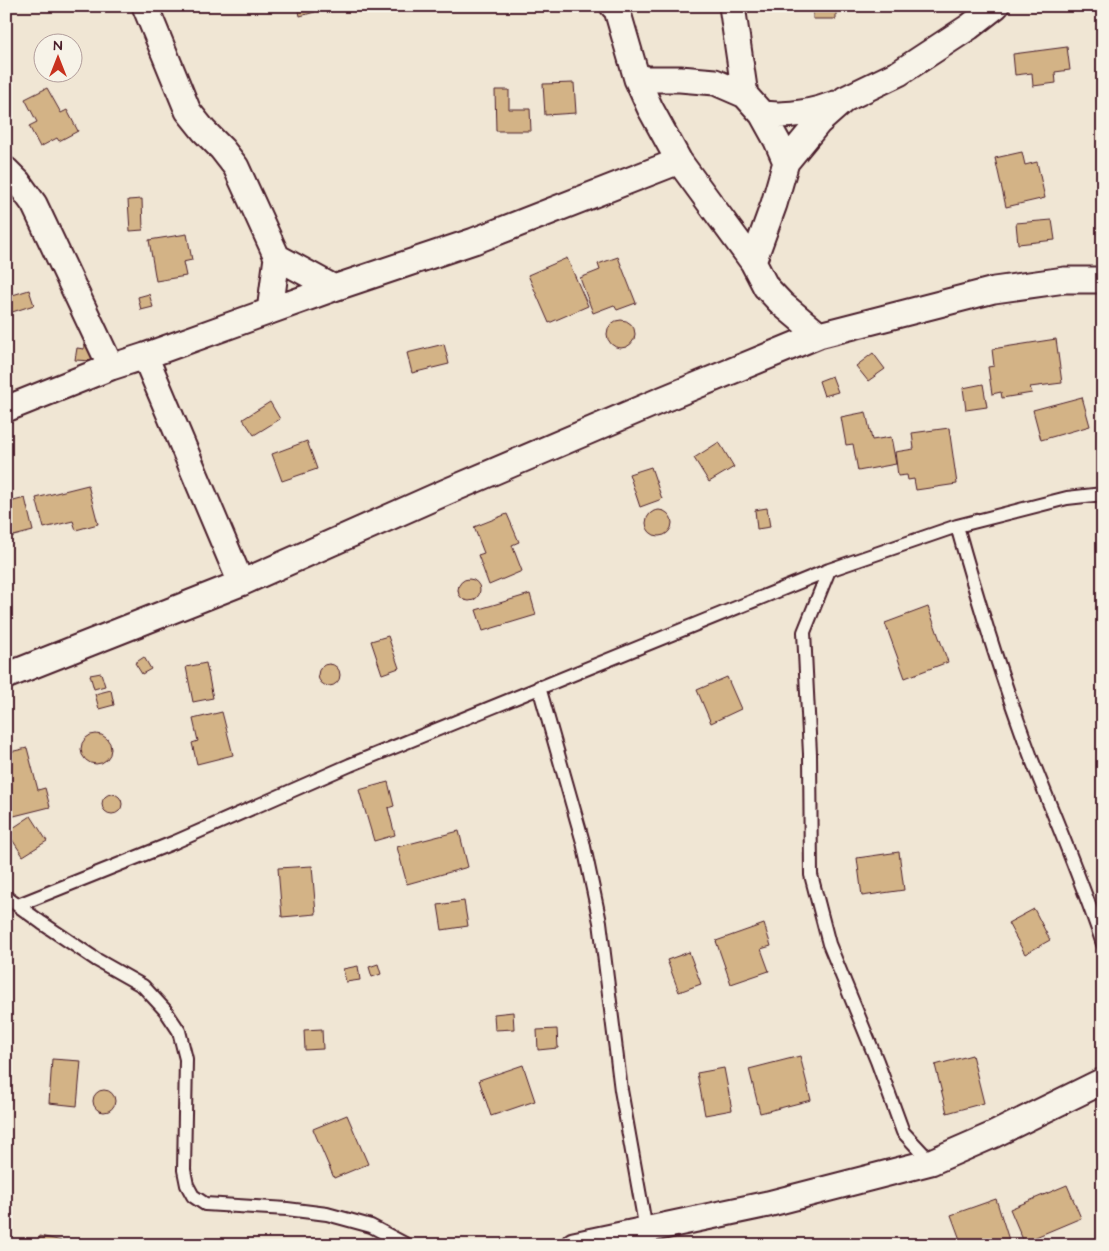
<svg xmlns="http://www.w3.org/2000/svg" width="1109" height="1251" font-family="'Architects Daughter',sans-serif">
	<rect width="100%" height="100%" fill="#f0e6d4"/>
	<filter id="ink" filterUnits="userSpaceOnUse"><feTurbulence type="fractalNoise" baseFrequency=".02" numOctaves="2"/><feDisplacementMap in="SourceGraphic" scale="10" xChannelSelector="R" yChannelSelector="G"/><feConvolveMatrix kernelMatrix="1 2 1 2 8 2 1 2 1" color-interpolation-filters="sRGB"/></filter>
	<g filter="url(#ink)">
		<path fill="#d3b386" stroke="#4a1f2b" d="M 298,6 L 314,6 L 315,12 L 300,16 Z
			M 813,6 L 836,6 L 836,19 L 813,19 Z
			M 1067,47 L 1070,70 L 1055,72 L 1056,83 L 1033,86 L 1032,73 L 1015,75 L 1013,54 Z
			M 574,83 L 576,113 L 545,115 L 543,84 Z
			M 47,88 L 61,113 L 67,110 L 78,131 L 59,141 L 57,138 L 40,147 L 29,126 L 37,122 L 25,99 Z
			M 495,90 L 509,90 L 509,109 L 530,109 L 531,131 L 496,131 Z
			M 1022,152 L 1025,165 L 1037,162 L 1045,198 L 1006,207 L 995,158 Z
			M 142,199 L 143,230 L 130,231 L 128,200 Z
			M 1052,220 L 1055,240 L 1018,244 L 1016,223 Z
			M 187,234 L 192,260 L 183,262 L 186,276 L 156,281 L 149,240 Z
			M 618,257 L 636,303 L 617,310 L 614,305 L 593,313 L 580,278 L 600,270 L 598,264 Z
			M 567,258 L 588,306 L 549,323 L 528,275 Z
			M 29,290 L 34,305 L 6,314 L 6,297 Z
			M 149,294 L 153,307 L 141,310 L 138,297 Z
			M607 334a14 14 0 1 1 28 0a14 14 0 1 1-28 0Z
			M 1056,339 L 1062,383 L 1030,387 L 1032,393 L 1002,398 L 1001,392 L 992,394 L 988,367 L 994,366 L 992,349 Z
			M 84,343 L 93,344 L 92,361 L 75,360 L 77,348 L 84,349 Z
			M 444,344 L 449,364 L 412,373 L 407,353 Z
			M 873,353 L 885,369 L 868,381 L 856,366 Z
			M 832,376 L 838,392 L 824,396 L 819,381 Z
			M 983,384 L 987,407 L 966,410 L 963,388 Z
			M 1082,397 L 1090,426 L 1041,440 L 1033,410 Z
			M 270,402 L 280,419 L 254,435 L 243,419 Z
			M 866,412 L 872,440 L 891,437 L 896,464 L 858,471 L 853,444 L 846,445 L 841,417 Z
			M 949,428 L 957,484 L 916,490 L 914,479 L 908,480 L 907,475 L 898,476 L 895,452 L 914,449 L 912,433 Z
			M 307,441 L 317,469 L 282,481 L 272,454 Z
			M 719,442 L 734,467 L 709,482 L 694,458 Z
			M 651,467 L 662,499 L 640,507 L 629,474 Z
			M 88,485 L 98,524 L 76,530 L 73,521 L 44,528 L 36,498 Z
			M 25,498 L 33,531 L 6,538 L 6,503 Z
			M 767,508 L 770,527 L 757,529 L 755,510 Z
			M646 523a13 13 0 1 1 26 0a13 13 0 1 1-26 0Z
			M 507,514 L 519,542 L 512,545 L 522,571 L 489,585 L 478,555 L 484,553 L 474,527 Z
			M458 590a11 11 0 1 1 22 0a11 11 0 1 1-22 0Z
			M 530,594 L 536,615 L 483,631 L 476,610 Z
			M 928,607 L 948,662 L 905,678 L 885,623 Z
			M 388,636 L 399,668 L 382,674 L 371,641 Z
			M 144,657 L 151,669 L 142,674 L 135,663 Z
			M 206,663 L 213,698 L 193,702 L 186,667 Z
			M318 675a11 11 0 1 1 22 0a11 11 0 1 1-22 0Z
			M 101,673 L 105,686 L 94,689 L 90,675 Z
			M 727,677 L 741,709 L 711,723 L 697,690 Z
			M 111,690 L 114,705 L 99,709 L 95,694 Z
			M 222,712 L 233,755 L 197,764 L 192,743 L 198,741 L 193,719 Z
			M81 749a15 15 0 1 1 30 0a15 15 0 1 1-30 0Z
			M 27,748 L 38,790 L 45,788 L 50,807 L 6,818 L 6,753 Z
			M 388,782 L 394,806 L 388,808 L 395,835 L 374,841 L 359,790 Z
			M102 804a10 10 0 1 1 20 0a10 10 0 1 1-20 0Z
			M 31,816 L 47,841 L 23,856 L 7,832 Z
			M 459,831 L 468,867 L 407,884 L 397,847 Z
			M 899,852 L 904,890 L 862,896 L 857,858 Z
			M 312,866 L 316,914 L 282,917 L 278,868 Z
			M 464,901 L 468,926 L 442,930 L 438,905 Z
			M 1034,909 L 1050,940 L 1025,954 L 1008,923 Z
			M 764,924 L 771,946 L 761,949 L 769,971 L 731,984 L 716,941 Z
			M 689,952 L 701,984 L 679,992 L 667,960 Z
			M 378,964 L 381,974 L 372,977 L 369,967 Z
			M 358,966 L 360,980 L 346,982 L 343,969 Z
			M 513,1012 L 514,1029 L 495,1030 L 494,1014 Z
			M 322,1029 L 323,1049 L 305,1050 L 304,1030 Z
			M 557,1029 L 558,1048 L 538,1050 L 537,1030 Z
			M 972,1055 L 984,1103 L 947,1113 L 935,1065 Z
			M 800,1056 L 811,1100 L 760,1113 L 749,1069 Z
			M 52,1059 L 81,1061 L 77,1106 L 49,1103 Z
			M 523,1065 L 535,1101 L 491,1116 L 479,1080 Z
			M 724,1068 L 732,1110 L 705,1115 L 697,1073 Z
			M93 1101a11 11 0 1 1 22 0a11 11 0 1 1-22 0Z
			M 347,1115 L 368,1164 L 334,1178 L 313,1129 Z
			M 1067,1185 L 1081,1218 L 1024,1242 L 1010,1209 Z
			M 996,1199 L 1009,1240 L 996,1245 L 962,1245 L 951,1215 Z
			M 40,1236 L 80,1245 L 38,1245 Z"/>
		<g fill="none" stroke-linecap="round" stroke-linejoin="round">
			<g stroke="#4a1f2b" stroke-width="16">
				<path id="lane" d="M 957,526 C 979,605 1003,683 1032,760 C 1056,821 1082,881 1103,944
					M 829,570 L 804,632 L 810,754 L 811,875 L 829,944 L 877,1061 L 903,1132 L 931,1162
					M 539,687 L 583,842 L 600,922 L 621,1090 L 646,1230
					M 6,897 L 42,923 L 97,960 L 143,986 L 165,1010 L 179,1031 L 186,1059 L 184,1170 L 187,1185 L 193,1196 L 205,1204 L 287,1209 L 327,1214 L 371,1226 L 407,1245
					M 18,905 L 175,842 L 350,765 L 829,570 L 957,526 L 1067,498 L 1103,494"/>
			</g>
			<g stroke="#4a1f2b" stroke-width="29">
				<path id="street" d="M 145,6 L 188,111 L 204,131 L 222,149 L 236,167 L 277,257 L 270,311
					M 613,6 L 617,10 L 637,79 L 650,108 L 679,161 L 753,262 L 766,287 L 782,304 L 819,335
					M 732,6 L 745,95
					M 637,79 L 680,79 L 715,82 L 745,95 L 762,114 L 777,141 L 786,162
					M 762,114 C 788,117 811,113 835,104
					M 6,170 L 18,182 L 34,204 L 111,367
					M 277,257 L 334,288
					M 753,262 L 774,204 L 786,162 L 818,123 L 845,99 L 899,73 L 969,27 L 996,6
					M 145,356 L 241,583
					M 6,409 L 111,367 L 145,356 L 334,288 L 474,241 L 679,161
					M 6,676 L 241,583 L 446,492 L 659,401 L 819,335 L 994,290 L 1065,280 L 1103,280
					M 574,1245 L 768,1204 L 931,1162 L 993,1135 L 1103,1081"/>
			</g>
			<use href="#lane" stroke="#f7f3e8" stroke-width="12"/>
			<use href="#street" stroke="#f7f3e8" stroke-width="25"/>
		</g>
	</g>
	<rect width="1109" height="1251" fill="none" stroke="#f7f3e8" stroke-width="25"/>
	<rect x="12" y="12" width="1084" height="1226" fill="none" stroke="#4a1f2b" stroke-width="2" filter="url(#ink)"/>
	<g transform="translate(58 58)"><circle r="24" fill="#f7f3e8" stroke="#b29e9c"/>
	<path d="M0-4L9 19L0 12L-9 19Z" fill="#c8321e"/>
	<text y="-8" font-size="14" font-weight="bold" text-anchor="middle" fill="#4a1f2b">N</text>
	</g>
</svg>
